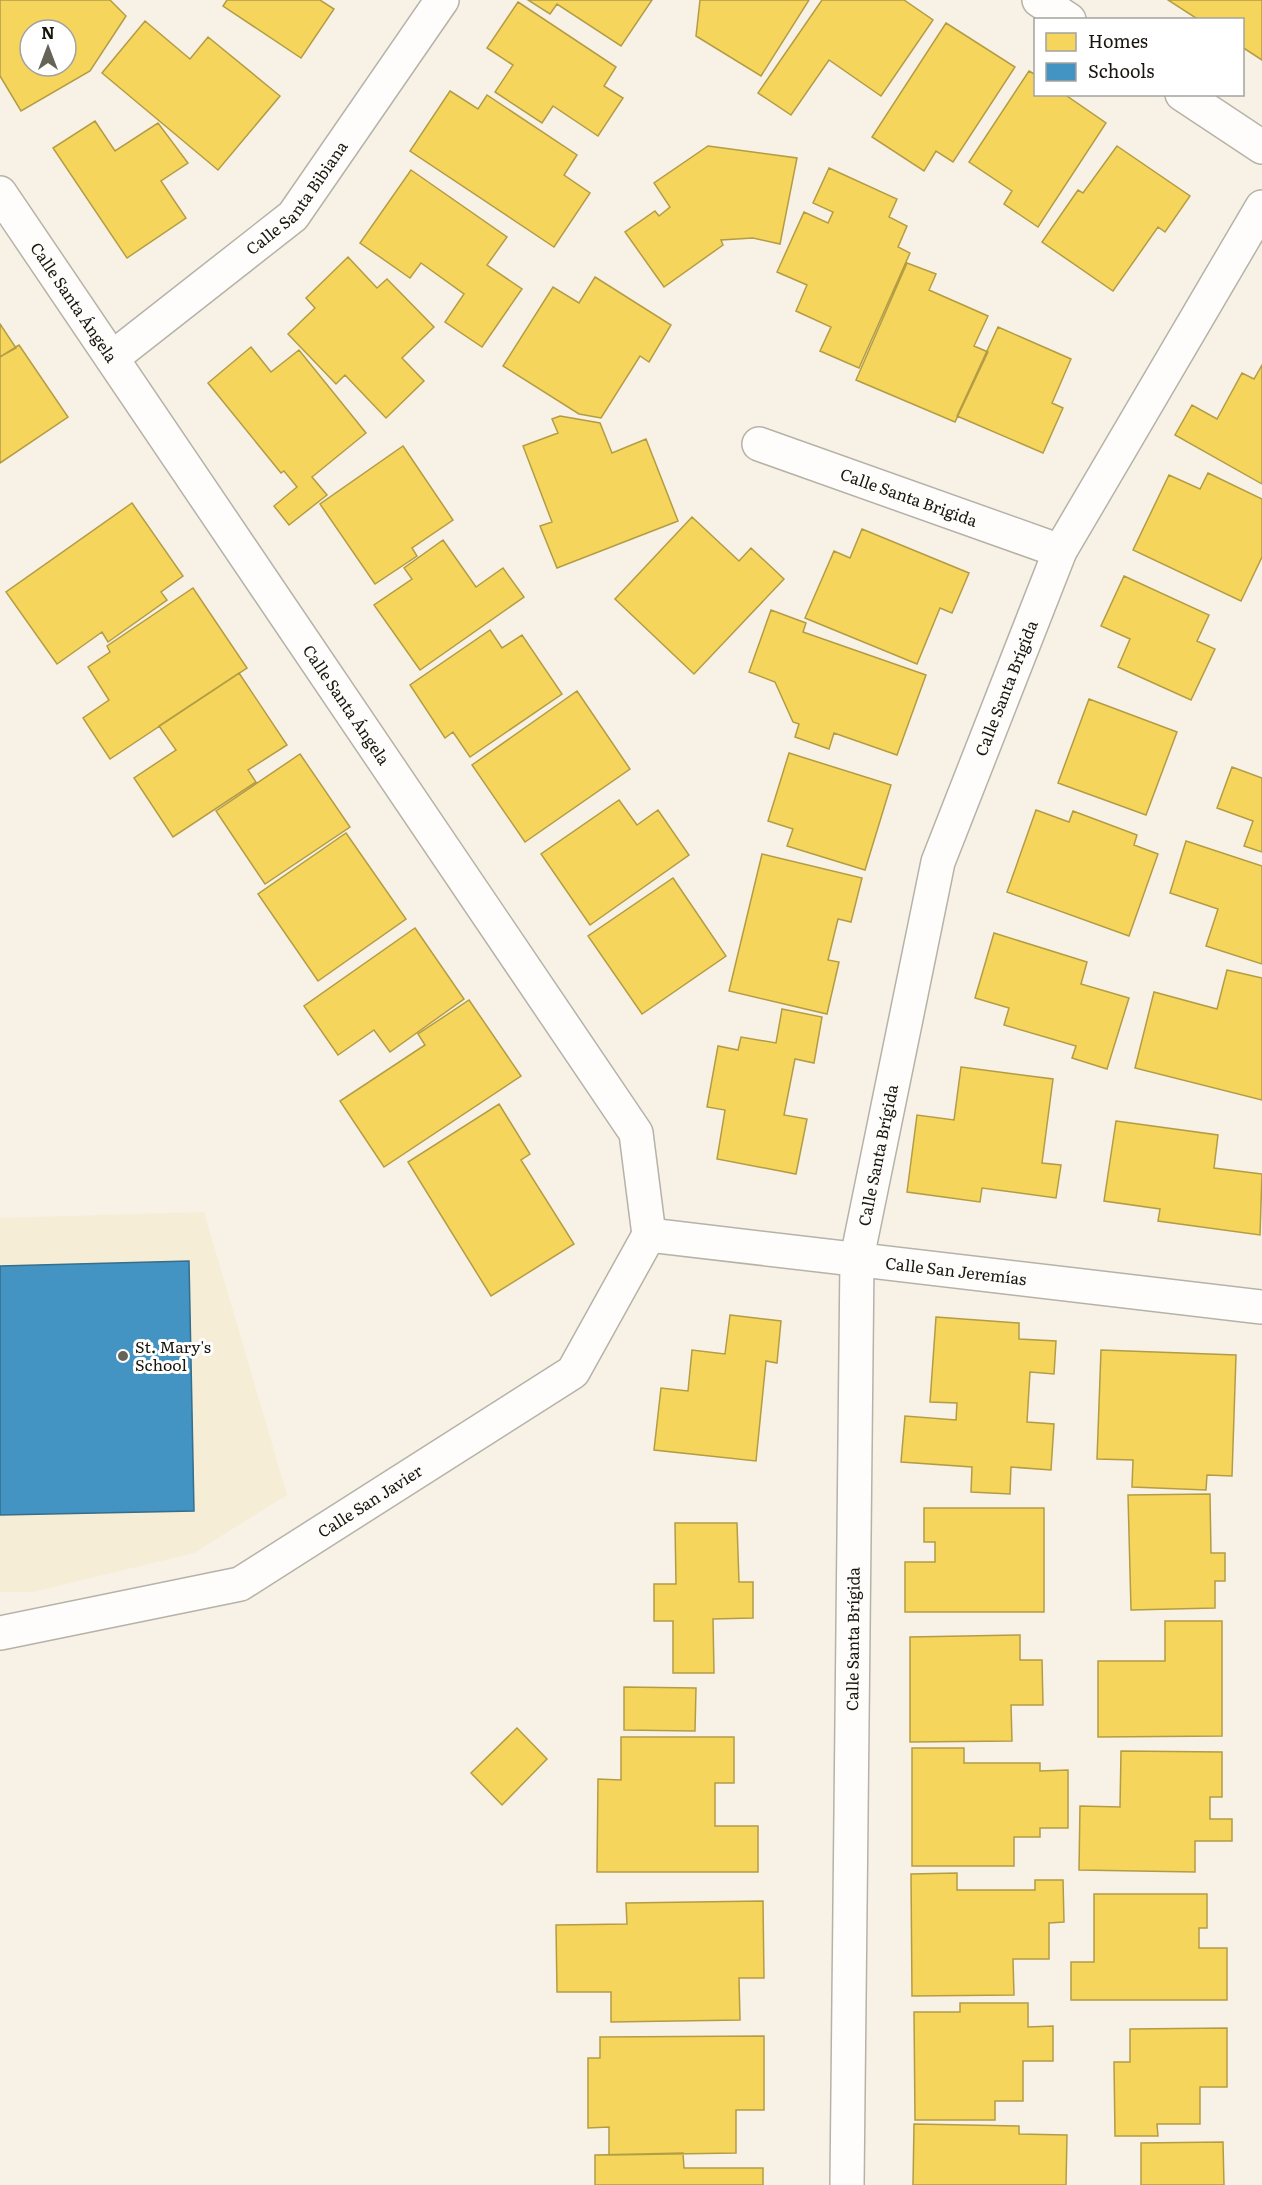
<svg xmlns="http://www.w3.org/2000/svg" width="1262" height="2185" font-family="Literata,serif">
	<rect width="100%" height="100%" fill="#f7f2e5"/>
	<path fill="#f6edd6" d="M 204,1212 L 287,1495 L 194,1553 L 33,1592 L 0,1592 L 0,1218 Z"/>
	<path fill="#f6d55c" stroke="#b49c44" stroke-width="1.5" fill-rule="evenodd" d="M 0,0 L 110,0 L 126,16 L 90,71 L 21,111 L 0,76 ZM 30,30 L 66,30 L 66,66 L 30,66 Z
		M 227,0 L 320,0 L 334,9 L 301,58 L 223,6 Z
		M 528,0 L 652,0 L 621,46 L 557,4 L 550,14 Z
		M 700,0 L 809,0 L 761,76 L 696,36 Z
		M 822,0 L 904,0 L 933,20 L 881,96 L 829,60 L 791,115 L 758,93 Z
		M 1168,0 L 1262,0 L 1262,60 L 1242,47 L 1242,20 L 1199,20 Z
		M 518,2 L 616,67 L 604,86 L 623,98 L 598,136 L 553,106 L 542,123 L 495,92 L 513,65 L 487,48 Z
		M 145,21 L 190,59 L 208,37 L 280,96 L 218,170 L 102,73 Z
		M 946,23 L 1015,67 L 953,162 L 936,151 L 924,171 L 872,137 Z
		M 1029,71 L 1036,75 L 1036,94 L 1064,94 L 1106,123 L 1038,227 L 1004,204 L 1012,191 L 969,162 Z
		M 450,91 L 478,109 L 487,95 L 577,155 L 564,175 L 590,193 L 554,247 L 410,151 Z
		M 95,121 L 115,151 L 158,123 L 188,163 L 161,181 L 186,218 L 127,258 L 53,148 Z
		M 708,146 L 797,158 L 780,244 L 753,238 L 721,240 L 723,245 L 664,287 L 625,232 L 655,211 L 659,216 L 670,207 L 654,183 Z
		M 1117,146 L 1190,196 L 1165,232 L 1158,227 L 1113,291 L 1042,242 L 1078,190 L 1083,193 Z
		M 829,168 L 897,199 L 889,217 L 907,226 L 898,247 L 910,253 L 859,368 L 820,351 L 831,327 L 796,311 L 807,285 L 777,272 L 804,212 L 828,223 L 833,212 L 813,203 Z
		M 411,170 L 507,237 L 487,265 L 522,289 L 482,347 L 445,322 L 464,294 L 421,263 L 410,278 L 360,243 Z
		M 348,257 L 377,288 L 387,279 L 434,327 L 402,358 L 424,381 L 386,418 L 345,375 L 336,384 L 288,334 L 315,308 L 306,298 Z
		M 907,263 L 936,274 L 929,290 L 988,316 L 974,346 L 988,352 L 955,422 L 856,380 Z
		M 595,277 L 671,325 L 649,362 L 640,356 L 601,418 L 579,414 L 503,366 L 553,287 L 579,303 Z
		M 0,324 L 16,348 L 0,357 Z
		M 998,327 L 1071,359 L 1052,403 L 1063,408 L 1043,453 L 957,416 Z
		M 19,345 L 68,417 L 0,463 L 0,357 Z
		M 251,347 L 271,372 L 299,350 L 366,433 L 312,477 L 327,495 L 289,525 L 274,506 L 297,487 L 284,471 L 281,473 L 208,383 Z
		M 1262,365 L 1262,484 L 1175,435 L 1192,405 L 1217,419 L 1242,373 L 1254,379 Z
		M 560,416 L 600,423 L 612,453 L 646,439 L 678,521 L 557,568 L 540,526 L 552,522 L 523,446 L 558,433 L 552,419 Z
		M 403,446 L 453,520 L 412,548 L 417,556 L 375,584 L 320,504 Z
		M 1208,473 L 1262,499 L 1262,557 L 1241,601 L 1133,550 L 1169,475 L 1200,489 Z
		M 132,503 L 183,576 L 161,592 L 167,600 L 108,642 L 102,632 L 57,664 L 6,592 Z
		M 692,517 L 739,561 L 751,548 L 784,579 L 694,674 L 615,599 Z
		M 862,529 L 969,573 L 952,613 L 940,608 L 917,664 L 805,618 L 834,551 L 850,558 Z
		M 443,540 L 476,587 L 503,568 L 524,597 L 420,670 L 374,605 L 412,579 L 404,568 Z
		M 1124,576 L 1209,615 L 1197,641 L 1215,649 L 1191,700 L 1118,667 L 1130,639 L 1101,626 Z
		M 193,588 L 247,668 L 110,759 L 83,718 L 109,700 L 88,667 L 110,652 L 107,646 Z
		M 771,610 L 806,623 L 803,632 L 926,675 L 897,755 L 834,733 L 829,749 L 795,737 L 799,724 L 793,722 L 775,682 L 749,672 Z
		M 490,630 L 502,648 L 522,635 L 562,694 L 470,757 L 453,732 L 445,738 L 410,685 Z
		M 239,673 L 287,745 L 248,770 L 256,782 L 173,837 L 134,778 L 176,750 L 159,726 Z
		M 577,691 L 630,769 L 525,842 L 472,765 Z
		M 1089,699 L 1177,732 L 1146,815 L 1058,783 Z
		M 789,753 L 891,785 L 865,870 L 787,846 L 793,829 L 768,821 Z
		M 300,754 L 350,827 L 265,884 L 216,811 Z
		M 1232,767 L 1262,778 L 1262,852 L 1244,846 L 1253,821 L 1217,808 Z
		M 619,800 L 637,825 L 658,810 L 689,855 L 590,925 L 541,854 Z
		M 1036,810 L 1069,822 L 1073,811 L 1137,835 L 1134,845 L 1158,854 L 1129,936 L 1007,892 Z
		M 346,833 L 406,919 L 318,981 L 258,894 Z
		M 1186,841 L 1262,866 L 1262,964 L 1206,946 L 1218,909 L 1170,893 Z
		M 762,854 L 862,878 L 851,922 L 838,919 L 828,960 L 839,962 L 827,1014 L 729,991 Z
		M 673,878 L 726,956 L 642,1014 L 588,936 Z
		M 415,928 L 464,999 L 390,1052 L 374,1030 L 338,1055 L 304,1006 Z
		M 994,933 L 1087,962 L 1081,984 L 1129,998 L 1107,1069 L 1072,1058 L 1076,1046 L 1004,1025 L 1009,1008 L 975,998 Z
		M 1227,970 L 1262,978 L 1262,1100 L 1135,1068 L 1154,992 L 1217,1009 Z
		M 469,1000 L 521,1076 L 384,1167 L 340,1101 L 425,1045 L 418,1034 Z
		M 782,1009 L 822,1017 L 814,1063 L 795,1059 L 784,1115 L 807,1119 L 796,1174 L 717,1159 L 725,1110 L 707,1107 L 718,1046 L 738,1050 L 741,1037 L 776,1043 Z
		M 961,1067 L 1053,1079 L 1042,1163 L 1061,1165 L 1056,1198 L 982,1188 L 980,1202 L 907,1192 L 917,1115 L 954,1120 Z
		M 499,1104 L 530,1154 L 521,1160 L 574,1244 L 491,1296 L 408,1162 Z
		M 1116,1121 L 1218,1135 L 1214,1168 L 1262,1174 L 1260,1235 L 1158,1221 L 1160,1209 L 1104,1201 Z
		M 730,1315 L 781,1321 L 777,1363 L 766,1361 L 756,1461 L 654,1450 L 661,1388 L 688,1391 L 692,1350 L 725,1354 Z
		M 936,1317 L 1019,1323 L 1019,1339 L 1056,1341 L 1054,1374 L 1030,1372 L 1027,1422 L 1054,1424 L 1051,1470 L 1011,1467 L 1010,1494 L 971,1492 L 972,1467 L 901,1462 L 905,1416 L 956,1420 L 957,1403 L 930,1402 Z
		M 1101,1350 L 1236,1355 L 1232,1476 L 1207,1475 L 1206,1490 L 1132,1487 L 1133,1460 L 1097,1459 Z
		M 1210,1494 L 1211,1553 L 1225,1553 L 1225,1581 L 1215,1581 L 1215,1608 L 1131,1610 L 1128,1495 Z
		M 924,1508 L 1044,1508 L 1044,1612 L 905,1612 L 905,1562 L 935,1562 L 935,1542 L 924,1542 Z
		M 675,1523 L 737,1523 L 739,1582 L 753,1582 L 753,1618 L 713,1619 L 714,1673 L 673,1673 L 673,1621 L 654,1621 L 654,1584 L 676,1584 Z
		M 1165,1621 L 1222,1621 L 1222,1736 L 1098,1737 L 1098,1661 L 1165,1661 Z
		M 1020,1635 L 1020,1660 L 1042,1660 L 1043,1705 L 1011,1705 L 1012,1741 L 910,1742 L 910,1637 Z
		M 624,1687 L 696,1688 L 695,1731 L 624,1730 Z
		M 517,1728 L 547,1759 L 502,1805 L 471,1773 Z
		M 621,1737 L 734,1737 L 734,1783 L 715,1783 L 715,1826 L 758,1826 L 758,1872 L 597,1872 L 598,1779 L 621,1780 Z
		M 912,1748 L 964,1748 L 964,1763 L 1040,1763 L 1040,1771 L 1068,1770 L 1068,1828 L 1040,1828 L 1040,1837 L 1014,1837 L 1014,1866 L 912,1866 Z
		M 1121,1751 L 1222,1752 L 1222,1797 L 1210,1797 L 1210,1819 L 1232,1819 L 1232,1841 L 1195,1841 L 1195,1872 L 1079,1870 L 1080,1806 L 1120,1807 Z
		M 957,1873 L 957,1890 L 1035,1890 L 1035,1880 L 1063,1880 L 1064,1922 L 1049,1923 L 1049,1959 L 1013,1959 L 1014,1995 L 912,1996 L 911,1874 Z
		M 1094,1894 L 1207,1894 L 1207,1928 L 1199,1928 L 1199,1948 L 1227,1948 L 1227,2000 L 1071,2000 L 1071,1962 L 1094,1962 Z
		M 763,1901 L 764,1978 L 739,1978 L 740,2020 L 611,2022 L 611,1992 L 557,1992 L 556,1925 L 627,1924 L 626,1903 Z
		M 960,2003 L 1028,2003 L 1028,2027 L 1053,2026 L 1053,2061 L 1023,2061 L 1023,2101 L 995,2101 L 995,2120 L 915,2120 L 914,2012 L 960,2012 Z
		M 1227,2028 L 1227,2087 L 1200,2087 L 1200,2124 L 1157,2124 L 1158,2136 L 1115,2136 L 1114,2062 L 1130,2062 L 1130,2029 Z
		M 764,2036 L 764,2110 L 736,2110 L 736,2153 L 609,2155 L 609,2127 L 588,2128 L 588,2058 L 600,2058 L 600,2037 Z
		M 914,2124 L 1019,2126 L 1019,2134 L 1067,2135 L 1066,2185 L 913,2185 Z
		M 1223,2142 L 1224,2185 L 1141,2185 L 1141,2143 Z
		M 683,2153 L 684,2168 L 763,2168 L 763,2185 L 595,2185 L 595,2155 Z"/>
	<path fill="#4393c3" stroke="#366e8c" stroke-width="1.5" d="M 189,1261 L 194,1511 L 0,1515 L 0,1266 Z"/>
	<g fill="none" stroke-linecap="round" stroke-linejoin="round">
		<g stroke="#b6b2a8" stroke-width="36">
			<g id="minor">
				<path d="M 1039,0 L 1069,20"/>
				<path d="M 1182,94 L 1262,147"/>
				<path id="s1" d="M 0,193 L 636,1133 L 649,1235"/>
				<path id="s2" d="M 112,358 L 293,216 L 442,0"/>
				<path id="s3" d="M 759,444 L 1060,551"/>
				<path id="s4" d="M 649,1235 L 1262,1307"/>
				<path id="s5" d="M 0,1633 L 240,1584 L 573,1372 L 649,1235"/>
				<path id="s6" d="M 847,2185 L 857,1258 L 938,862 L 1060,551 L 1262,207"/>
			</g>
		</g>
		<use href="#minor" stroke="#fefdfb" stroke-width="33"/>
	</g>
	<circle fill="#676359" stroke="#fff" stroke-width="2" cx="123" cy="1356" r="6"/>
	<g text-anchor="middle" stroke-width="6" stroke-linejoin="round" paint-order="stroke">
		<g font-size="16" fill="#19160d" stroke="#fff">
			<text dy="6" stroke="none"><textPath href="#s2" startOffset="246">Calle Santa Bibiana</textPath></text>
			<text dy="6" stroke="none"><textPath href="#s1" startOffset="132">Calle Santa Ángela</textPath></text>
			<text dy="6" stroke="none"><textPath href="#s3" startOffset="159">Calle Santa Brigida</textPath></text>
			<text dy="6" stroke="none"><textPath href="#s6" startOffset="1518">Calle Santa Brígida</textPath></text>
			<text dy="6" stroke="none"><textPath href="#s1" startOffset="618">Calle Santa Ángela</textPath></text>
			<text dy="6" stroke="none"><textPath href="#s6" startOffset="1032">Calle Santa Brígida</textPath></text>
			<text dy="6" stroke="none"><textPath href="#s4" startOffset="309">Calle San Jeremías</textPath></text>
			<text dy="6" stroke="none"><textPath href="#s5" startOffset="399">Calle San Javier</textPath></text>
			<text dy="6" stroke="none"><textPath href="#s6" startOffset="546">Calle Santa Brígida</textPath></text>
		</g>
		<g font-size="16" fill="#19160d" stroke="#fff" text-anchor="start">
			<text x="135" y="1353">St. Mary's<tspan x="135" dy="18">School</tspan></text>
		</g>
	</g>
	<rect x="1034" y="18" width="210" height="78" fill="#ffffff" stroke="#a3a29e" stroke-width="1.5"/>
	<rect x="1046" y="33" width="30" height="18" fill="#f6d55c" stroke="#a3a29e" stroke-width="1.5"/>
	<text x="1088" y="48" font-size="18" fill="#19160d">Homes</text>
	<rect x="1046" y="63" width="30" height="18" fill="#4393c3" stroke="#a3a29e" stroke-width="1.5"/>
	<text x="1088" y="78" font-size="18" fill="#19160d">Schools</text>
	<g transform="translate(48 48)"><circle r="28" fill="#ffffff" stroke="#a3a29e" stroke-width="1.5"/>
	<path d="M0-4.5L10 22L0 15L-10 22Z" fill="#676359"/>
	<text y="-9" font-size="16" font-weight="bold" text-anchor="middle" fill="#19160d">N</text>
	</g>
</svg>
